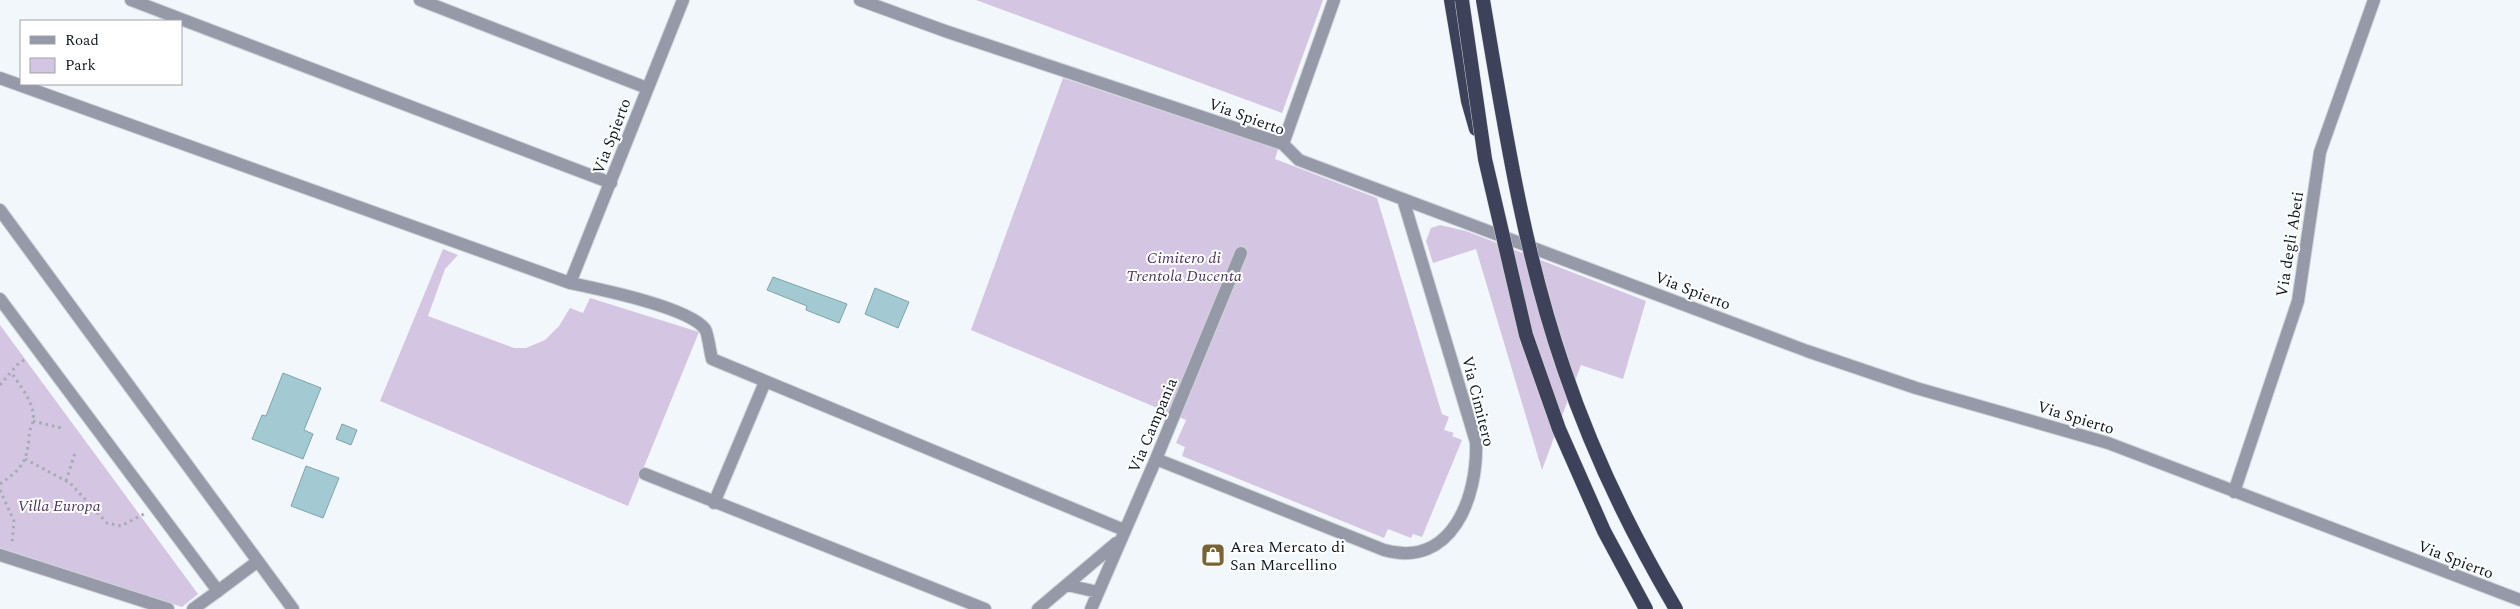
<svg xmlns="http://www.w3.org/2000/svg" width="2520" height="609" font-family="Spectral,serif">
	<rect width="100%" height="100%" fill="#f2f7fc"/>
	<path fill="#d4c6e2" d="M 976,0 L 1323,0 L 1282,113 Z
		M 1063,78 L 1278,149 L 1275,159 L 1377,198 L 1442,414 L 1449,417 L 1444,430 L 1454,433 L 1452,436 L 1462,440 L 1422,537 L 1413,534 L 1411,538 L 1388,529 L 1384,538 L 1182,456 L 1185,447 L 1176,443 L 1186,420 L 971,330 Z
		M 1440,225 L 1466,231 L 1646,301 L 1623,379 L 1581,365 L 1542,470 L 1476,249 L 1433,263 L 1426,241 L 1431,228 Z
		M 443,249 L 458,255 L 445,269 L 428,316 L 514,348 L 526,348 L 545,340 L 559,326 L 570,308 L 583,313 L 590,298 L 699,332 L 628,506 L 380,401 Z
		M 0,325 L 198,594 L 182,607 L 0,548 Z"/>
	<path fill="#a3c9d2" stroke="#7fa3ac" d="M 773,277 L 847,304 L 839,323 L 806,310 L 807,306 L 767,290 Z
		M 875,288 L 909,302 L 898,328 L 865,314 Z
		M 283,373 L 321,388 L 304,430 L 313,434 L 303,459 L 252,439 L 262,415 L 266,416 Z
		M 342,424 L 357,430 L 351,445 L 336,439 Z
		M 306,466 L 339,478 L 323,518 L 291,506 Z"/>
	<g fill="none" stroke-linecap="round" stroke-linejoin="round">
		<g stroke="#ced4d9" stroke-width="14">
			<path id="pedestrian" d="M 0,555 L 168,609
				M 193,609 L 218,591"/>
		</g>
		<g stroke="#ced4d9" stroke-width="14">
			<path id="minor" d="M 131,0 L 611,183
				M 420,0 L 647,88
				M 860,0 L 945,31 L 1283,144 L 1299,160 L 1807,351 L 1916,388 L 2108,443 L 2520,600
				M 0,78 L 570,283 C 599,289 688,307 705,329 C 708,333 710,352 712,359 L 1124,530
				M 1283,144 L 1334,0
				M 0,210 L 293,609
				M 570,283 L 683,0
				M 0,299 L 218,591 L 258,561
				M 1156,459 L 1384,550 C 1452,569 1478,497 1476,442 L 1403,199
				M 645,474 L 985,609
				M 2234,492 L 2298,301 L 2320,152 L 2374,0
				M 714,503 L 765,382
				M 1067,585 L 1098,592
				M 1038,609 L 1116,543
				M 1091,609 L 1156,459 L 1241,253"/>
		</g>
		<g stroke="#ced4d9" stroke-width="15">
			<path id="trunk" d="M 1451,0 L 1468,101 L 1476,129"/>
		</g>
		<path stroke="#a5acb2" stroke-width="3" stroke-dasharray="2.5 4" stroke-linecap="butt" d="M 0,385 L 17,365 L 27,358
			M 33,421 L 61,428
			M 25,459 L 70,483 L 107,523 L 121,526 L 144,514
			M 66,481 L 75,453
			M 0,484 C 21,469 27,463 29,437 C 29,432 31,427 33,422 C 36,404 20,386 11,372
			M 0,490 L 14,521 L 12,543"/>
		<use href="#pedestrian" stroke="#9699a7" stroke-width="12"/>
		<use href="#minor" stroke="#9699a7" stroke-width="12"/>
		<use href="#trunk" stroke="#3d415a" stroke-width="14"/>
		<g stroke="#ced4d9" stroke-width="15" stroke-linecap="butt">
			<path id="trunk-bridge" d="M 1462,0 L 1485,159 L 1526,335 L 1559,429 L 1604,531 L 1646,609
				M 1483,0 C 1504,124 1523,250 1564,369 C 1592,452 1631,533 1676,609"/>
		</g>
		<use href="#trunk-bridge" stroke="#3d415a" stroke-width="14"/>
	</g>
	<defs>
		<g id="shop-square" transform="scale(1.25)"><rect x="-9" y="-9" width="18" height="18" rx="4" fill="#776432" stroke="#fff"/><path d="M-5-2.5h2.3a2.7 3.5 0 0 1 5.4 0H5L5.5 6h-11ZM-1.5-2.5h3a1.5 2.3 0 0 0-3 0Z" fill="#fff"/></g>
	</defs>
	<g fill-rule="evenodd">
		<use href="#shop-square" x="1213" y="555"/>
	</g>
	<g text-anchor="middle" stroke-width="4" stroke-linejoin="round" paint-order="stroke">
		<g font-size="16" fill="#101a22" stroke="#fff">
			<text transform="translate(1247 116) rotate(20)" y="6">Via Spierto</text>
			<text transform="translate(611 136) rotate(-69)" y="6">Via Spierto</text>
			<text transform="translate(2289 244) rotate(-81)" y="6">Via degli Abeti</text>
			<text transform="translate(1693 290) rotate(21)" y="6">Via Spierto</text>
			<text transform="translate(1479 401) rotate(76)" y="6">Via Cimitero</text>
			<text transform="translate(2076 417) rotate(17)" y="6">Via Spierto</text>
			<text transform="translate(1152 425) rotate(-67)" y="6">Via Campania</text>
			<text transform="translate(2456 559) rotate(21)" y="6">Via Spierto</text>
		</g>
		<g font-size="16" font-style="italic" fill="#4d3660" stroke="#fff">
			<text x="1184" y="263">Cimitero di<tspan x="1184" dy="18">Trentola Ducenta</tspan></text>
			<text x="59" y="511">Villa Europa</text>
		</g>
		<g font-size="16" fill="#101a22" stroke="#fff" text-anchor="start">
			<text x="1230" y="552">Area Mercato di<tspan x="1230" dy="18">San Marcellino</tspan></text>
		</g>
	</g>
	<rect x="20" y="20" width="162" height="65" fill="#ffffff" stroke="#9fa3a7"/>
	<rect x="30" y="36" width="25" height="8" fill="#9699a7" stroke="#9fa3a7"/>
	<text x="65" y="45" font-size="15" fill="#101a22">Road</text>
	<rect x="30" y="58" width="25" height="15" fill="#d4c6e2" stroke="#9fa3a7"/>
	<text x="65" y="70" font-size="15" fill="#101a22">Park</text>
</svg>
